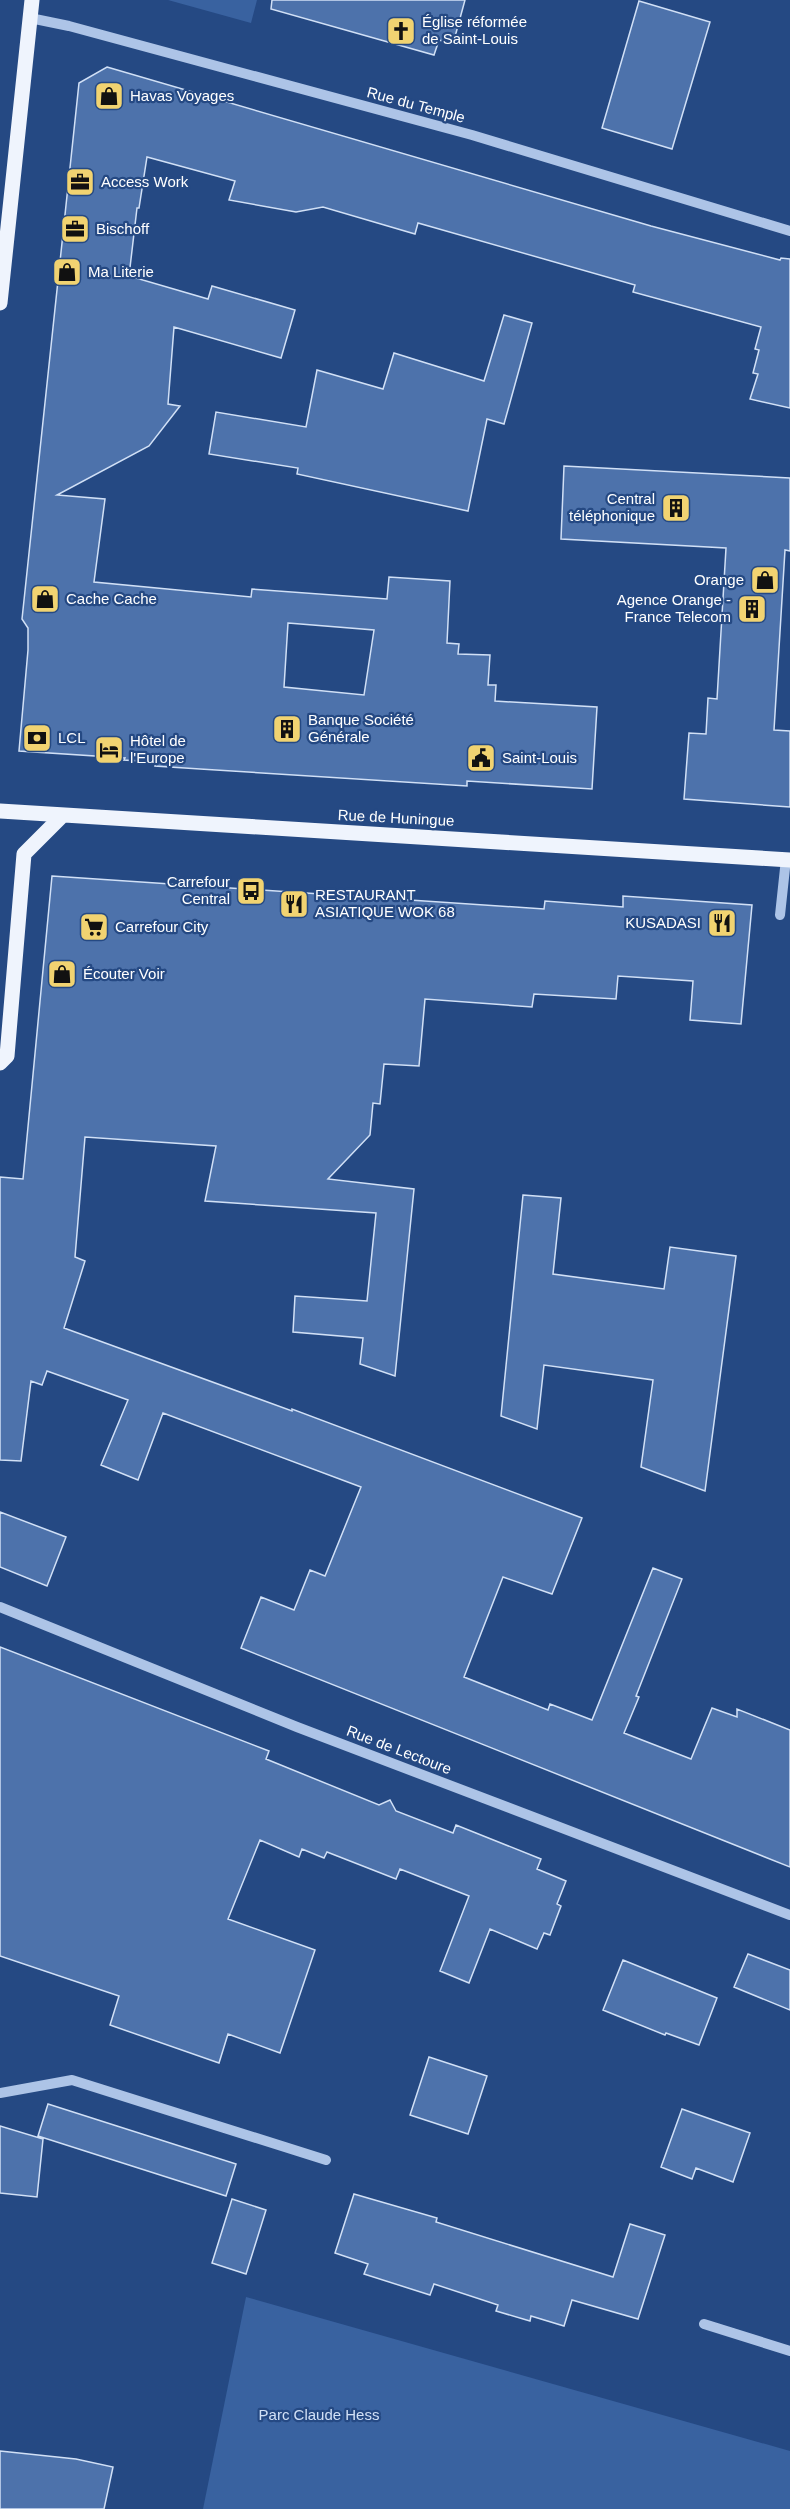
<svg xmlns="http://www.w3.org/2000/svg" width="790" height="2509" font-family="Arial,sans-serif">
	<rect width="100%" height="100%" fill="#254983"/>
	<path fill="#3962a0" d="M 168,0 L 257,0 L 251,23 Z
		M 246,2297 L 790,2451 L 790,2509 L 203,2509 Z"/>
	<path fill="#4d72ab" stroke="#d1e0f6" stroke-width="1.5" fill-rule="evenodd" d="M 272,0 L 465,0 L 453,44 L 439,40 L 434,55 L 271,9 Z
		M 639,1 L 710,22 L 672,149 L 602,128 Z
		M 107,67 L 651,226 L 780,260 L 781,258 L 790,259 L 790,408 L 750,399 L 758,374 L 753,373 L 759,350 L 755,349 L 761,327 L 633,292 L 635,285 L 418,223 L 415,234 L 323,207 L 296,212 L 229,200 L 235,181 L 147,157 L 139,208 L 137,208 L 129,276 L 208,299 L 212,286 L 295,310 L 281,358 L 174,327 L 168,404 L 180,406 L 149,446 L 57,495 L 105,499 L 94,582 L 251,597 L 252,589 L 387,599 L 389,577 L 450,581 L 447,643 L 459,644 L 458,654 L 490,655 L 488,685 L 496,685 L 495,701 L 597,707 L 592,789 L 467,781 L 467,786 L 200,769 L 155,766 L 156,762 L 124,760 L 125,758 L 19,751 L 28,650 L 28,628 L 22,619 L 79,83 ZM 288,623 L 374,630 L 364,695 L 284,687 Z
		M 504,315 L 532,323 L 504,424 L 487,419 L 468,511 L 297,474 L 298,468 L 209,454 L 216,412 L 306,427 L 317,370 L 383,389 L 394,353 L 484,381 Z
		M 564,466 L 790,478 L 790,551 L 785,550 L 774,730 L 790,731 L 790,807 L 684,799 L 689,733 L 706,734 L 708,698 L 717,699 L 726,548 L 561,539 Z
		M 52,876 L 544,909 L 545,901 L 623,907 L 623,896 L 752,905 L 741,1024 L 690,1020 L 693,981 L 618,976 L 616,999 L 534,994 L 532,1007 L 425,999 L 419,1066 L 384,1064 L 380,1104 L 373,1103 L 370,1135 L 328,1179 L 414,1189 L 395,1376 L 360,1364 L 363,1338 L 293,1332 L 295,1296 L 367,1301 L 376,1213 L 205,1201 L 216,1146 L 85,1137 L 75,1257 L 85,1261 L 64,1328 L 292,1411 L 292,1409 L 582,1518 L 552,1594 L 503,1577 L 464,1677 L 548,1710 L 550,1704 L 592,1720 L 653,1568 L 682,1579 L 636,1696 L 639,1697 L 624,1733 L 691,1759 L 712,1708 L 737,1717 L 737,1709 L 790,1730 L 790,1867 L 241,1648 L 261,1597 L 294,1610 L 310,1570 L 325,1576 L 361,1487 L 163,1413 L 138,1480 L 101,1465 L 128,1400 L 47,1371 L 42,1385 L 31,1381 L 21,1461 L 0,1460 L 0,1177 L 23,1179 Z
		M 523,1195 L 561,1198 L 553,1274 L 664,1289 L 670,1247 L 736,1256 L 705,1491 L 641,1467 L 653,1380 L 544,1365 L 537,1429 L 501,1416 Z
		M 0,1512 L 66,1537 L 47,1586 L 0,1567 Z
		M 0,1647 L 269,1751 L 266,1759 L 379,1805 L 390,1800 L 396,1811 L 453,1833 L 456,1825 L 541,1859 L 537,1869 L 566,1881 L 557,1904 L 561,1906 L 550,1935 L 544,1933 L 537,1949 L 490,1929 L 469,1983 L 440,1971 L 469,1896 L 400,1869 L 396,1879 L 327,1852 L 324,1858 L 302,1849 L 299,1857 L 260,1840 L 228,1919 L 315,1950 L 280,2053 L 228,2034 L 219,2063 L 110,2025 L 119,1996 L 0,1956 Z
		M 748,1954 L 790,1970 L 790,2010 L 734,1987 Z
		M 623,1960 L 717,1998 L 699,2045 L 666,2033 L 665,2035 L 603,2010 Z
		M 429,2057 L 487,2076 L 468,2134 L 410,2115 Z
		M 48,2104 L 236,2164 L 226,2196 L 38,2136 Z
		M 682,2109 L 750,2133 L 733,2182 L 696,2168 L 692,2179 L 661,2167 Z
		M 0,2126 L 43,2139 L 37,2197 L 0,2193 Z
		M 354,2194 L 437,2218 L 436,2222 L 613,2277 L 630,2224 L 665,2235 L 638,2319 L 572,2300 L 564,2326 L 531,2316 L 530,2321 L 496,2311 L 498,2305 L 434,2284 L 430,2295 L 364,2274 L 368,2264 L 335,2253 Z
		M 232,2199 L 266,2210 L 246,2274 L 212,2263 Z
		M 0,2451 L 76,2459 L 113,2467 L 104,2509 L 0,2509 Z"/>
	<g fill="none" stroke-linecap="round" stroke-linejoin="round">
		<path stroke="#adc4e7" stroke-width="10" d="M 30,18 L 69,26 L 472,135 L 790,231
			M 780,915 L 786,859
			M 0,1607 L 297,1727 L 790,1915
			M 0,2093 L 72,2080 L 326,2160
			M 704,2324 L 790,2351"/>
		<path stroke="#eff4fd" stroke-width="15" d="M 0,303 L 32,0
			M 0,811 L 790,860
			M 0,1063 L 7,1056 L 24,854 L 63,815"/>
	</g>
	<defs>
		<g id="church-square" transform="scale(1.5)"><rect x="-9" y="-9" width="18" height="18" rx="4" fill="#f1d371" stroke="#254983"/><path d="M-1.2-6h2.4v3.5h3.3v2.4h-3.3V6h-2.4V-.1h-3.3v-2.4h3.3Z" fill="#111"/></g>
		<g id="shop-square" transform="scale(1.5)"><rect x="-9" y="-9" width="18" height="18" rx="4" fill="#f1d371" stroke="#254983"/><path d="M-5-2.5h2.3a2.7 3.5 0 0 1 5.4 0H5L5.5 6h-11ZM-1.5-2.5h3a1.5 2.3 0 0 0-3 0Z" fill="#111"/></g>
		<g id="office-square" transform="scale(1.5)"><rect x="-9" y="-9" width="18" height="18" rx="4" fill="#f1d371" stroke="#254983"/><path d="M-6-3h4V-5.5h4V-3h4V5H-6ZM-1-4.5V-3h2v-1.5ZM-6 0V1H6V0Z" fill="#111"/></g>
		<g id="building-square" transform="scale(1.5)"><rect x="-9" y="-9" width="18" height="18" rx="4" fill="#f1d371" stroke="#254983"/><path d="M-4-6H4V6H1V3H-1V6H-4ZM-2.5-4.3h1.7v1.8h-1.7ZM.8-4.3h1.7v1.8H.8ZM-2.5-1h1.7V.8h-1.7ZM.8-1h1.7V.8H.8Z" fill="#111"/></g>
		<g id="bank-square" transform="scale(1.5)"><rect x="-9" y="-9" width="18" height="18" rx="4" fill="#f1d371" stroke="#254983"/><path d="M-6-4H6V4H-6ZM0-2.3a2.3 2.3 0 1 0 0 4.6a2.3 2.3 0 1 0 0-4.6Z" fill="#111"/></g>
		<g id="hotel-square" transform="scale(1.5)"><rect x="-9" y="-9" width="18" height="18" rx="4" fill="#f1d371" stroke="#254983"/><path d="M-6-4.5h1.5V1H6V5H4.5V3h-9V5H-6ZM-4 0a1.8 1.8 0 1 1 3.6 0ZM.5 0V-2.5h3Q6-2.5 6 0Z" fill="#111"/></g>
		<g id="civic-square" transform="scale(1.5)"><rect x="-9" y="-9" width="18" height="18" rx="4" fill="#f1d371" stroke="#254983"/><path d="M-.6-6.5H3V-4.5H.6V-3L4-1V1h2V6H-6V1h2V-1L-.6-3ZM-1.2 2.5V6h2.4V2.5Z" fill="#111"/></g>
		<g id="bus-square" transform="scale(1.5)"><rect x="-9" y="-9" width="18" height="18" rx="4" fill="#f1d371" stroke="#254983"/><path d="M-5-6H5V4H4V6H2V4H-2V6H-4V4H-5ZM-3.5-4V0h7V-4ZM-3.5 1.2v1.5H-2V1.2ZM2 1.2v1.5H3.5V1.2Z" fill="#111"/></g>
		<g id="restaurant-square" transform="scale(1.5)"><rect x="-9" y="-9" width="18" height="18" rx="4" fill="#f1d371" stroke="#254983"/><path d="M-5-6h1v4h1v-4h1v4h1v-4h1v5L-1.5 .5V6h-2V.5L-5-1ZM5-6V6H3V1.5H1.5Q1.5-4 5-6Z" fill="#111"/></g>
		<g id="supermarket-square" transform="scale(1.5)"><rect x="-9" y="-9" width="18" height="18" rx="4" fill="#f1d371" stroke="#254983"/><path d="M-6-5.5h2.5l.6 2H6L4.5 2H-2.5L-4.4-4H-6ZM-1.5 3.2a1.3 1.3 0 1 0 .1 0ZM3 3.2a1.3 1.3 0 1 0 .1 0Z" fill="#111"/></g>
	</defs>
	<g fill-rule="evenodd">
		<use href="#church-square" x="401" y="31"/>
		<use href="#shop-square" x="109" y="96"/>
		<use href="#office-square" x="80" y="182"/>
		<use href="#office-square" x="75" y="229"/>
		<use href="#shop-square" x="67" y="272"/>
		<use href="#building-square" x="676" y="508"/>
		<use href="#shop-square" x="765" y="580"/>
		<use href="#shop-square" x="45" y="599"/>
		<use href="#building-square" x="752" y="609"/>
		<use href="#building-square" x="287" y="729"/>
		<use href="#bank-square" x="37" y="738"/>
		<use href="#hotel-square" x="109" y="750"/>
		<use href="#civic-square" x="481" y="758"/>
		<use href="#bus-square" x="251" y="891"/>
		<use href="#restaurant-square" x="294" y="904"/>
		<use href="#restaurant-square" x="722" y="923"/>
		<use href="#supermarket-square" x="94" y="927"/>
		<use href="#shop-square" x="62" y="974"/>
	</g>
	<g text-anchor="middle" stroke-width="4.5" stroke-linejoin="round" paint-order="stroke">
		<g font-size="15" fill="#fff" stroke="#254983" text-anchor="start">
			<text x="422" y="27">Église réformée<tspan x="422" dy="17">de Saint-Louis</tspan></text>
			<text x="130" y="101">Havas Voyages</text>
			<text x="101" y="187">Access Work</text>
			<text x="96" y="234">Bischoff</text>
			<text x="88" y="277">Ma Literie</text>
			<text x="655" y="504" text-anchor="end">Central<tspan x="655" dy="17">téléphonique</tspan></text>
			<text x="744" y="585" text-anchor="end">Orange</text>
			<text x="66" y="604">Cache Cache</text>
			<text x="731" y="605" text-anchor="end">Agence Orange -<tspan x="731" dy="17">France Telecom</tspan></text>
			<text x="308" y="725">Banque Société<tspan x="308" dy="17">Générale</tspan></text>
			<text x="58" y="743">LCL</text>
			<text x="130" y="746">Hôtel de<tspan x="130" dy="17">l'Europe</tspan></text>
			<text x="502" y="763">Saint-Louis</text>
			<text x="230" y="887" text-anchor="end">Carrefour<tspan x="230" dy="17">Central</tspan></text>
			<text x="315" y="900">RESTAURANT<tspan x="315" dy="17">ASIATIQUE WOK 68</tspan></text>
			<text x="701" y="928" text-anchor="end">KUSADASI</text>
			<text x="115" y="932">Carrefour City</text>
			<text x="83" y="979">Écouter Voir</text>
		</g>
		<g font-size="15" fill="#fff" stroke="#254983">
			<text transform="translate(416 105) rotate(15)" y="5">Rue du Temple</text>
			<text transform="translate(396 818) rotate(3)" y="5">Rue de Huningue</text>
			<text transform="translate(399 1750) rotate(21)" y="5">Rue de Lectoure</text>
		</g>
		<g font-size="15" fill="#d1e0f6" stroke="#254983">
			<text x="319" y="2420">Parc Claude Hess</text>
		</g>
	</g>
</svg>
